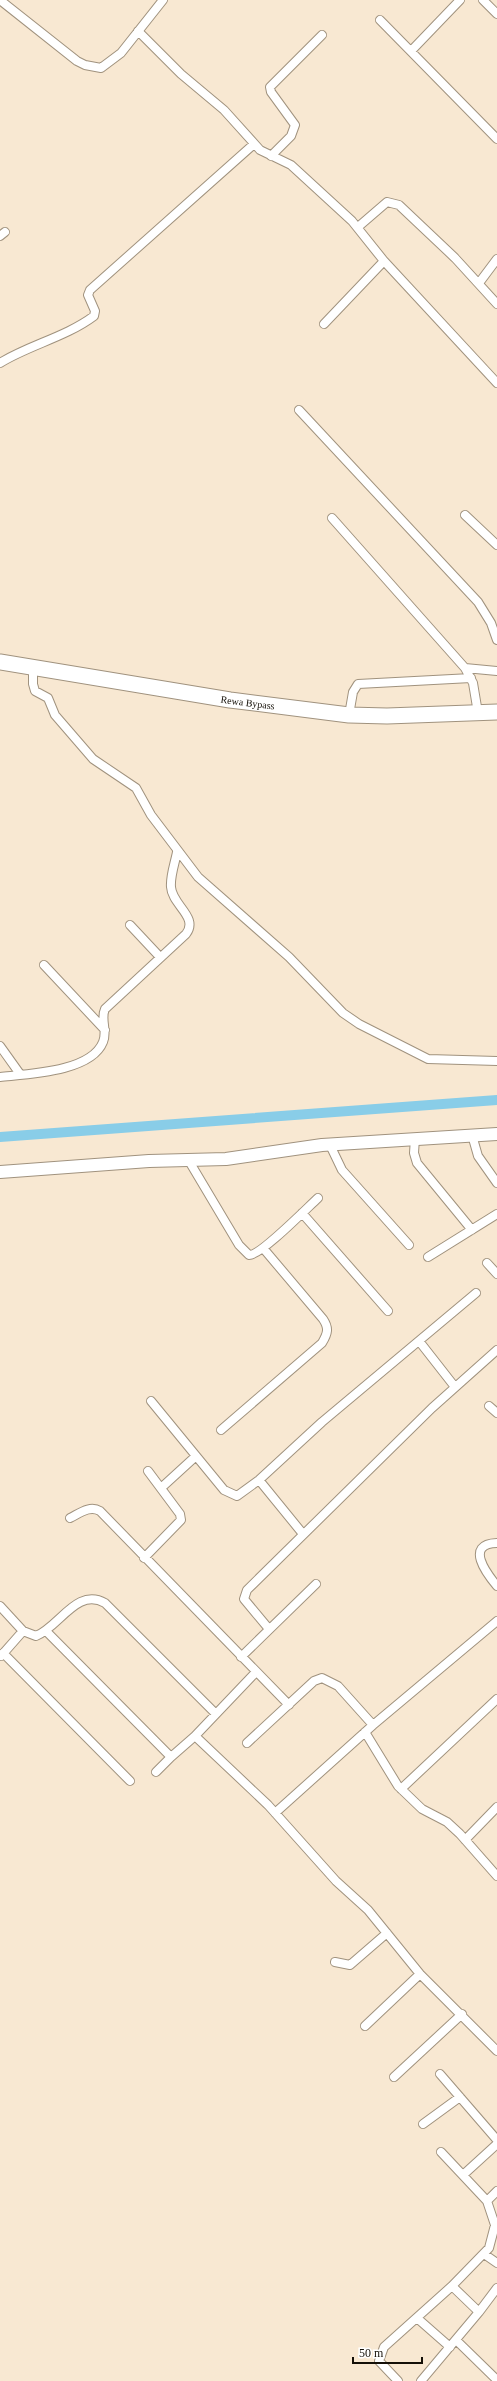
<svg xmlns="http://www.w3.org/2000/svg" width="497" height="2381" font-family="Georgia,serif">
	<rect width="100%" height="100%" fill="#f8e8d2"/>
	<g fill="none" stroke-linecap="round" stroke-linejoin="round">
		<path stroke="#89cde8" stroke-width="10" d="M 0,1137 L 497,1100"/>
		<g stroke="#a0927e" stroke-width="10">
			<path id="street" d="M 0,0 L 77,61 L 85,65 L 101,68 L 121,53 L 163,0
				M 483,0 L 497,14
				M 380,20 L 497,139
				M 138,31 L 181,74 L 224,110 L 260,150 L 291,165 L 352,221 L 384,261 L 497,383
				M 411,51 L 460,0
				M 271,156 L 291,136 L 295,125 L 271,92 L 270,87 L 322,35
				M 358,227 L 387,202 L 399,205 L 455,258 L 497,304
				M 0,236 L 5,232
				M 479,283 L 497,259
				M 324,324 L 384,261
				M 0,363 C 29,345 66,337 94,316 L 95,311 L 88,295 L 90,290 L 254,144
				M 299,410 L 478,602 L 491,623 L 497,640
				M 465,515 L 497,545
				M 332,518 L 465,668 L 473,683 L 478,713
				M 33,668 L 33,684 L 35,691 L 48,698 L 55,715 L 93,759 L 136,788 L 151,815 L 198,877 L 289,957 L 343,1013 L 359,1024 L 428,1059 L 497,1061
				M 465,668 L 497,671
				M 349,715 L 353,692 L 358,684 L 471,678
				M 130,925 L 160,957
				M 44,965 L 105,1030
				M 0,1046 L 20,1074
				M 0,1077 C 28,1074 91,1072 103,1042 C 108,1031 100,1019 105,1009 L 186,934 C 199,917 172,905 171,887 C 170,876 175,863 177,852
				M 472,1135 L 478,1156 L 497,1183
				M 415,1138 L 414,1153 L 417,1163 L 472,1230
				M 330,1145 L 342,1170 L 409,1245
				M 189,1161 L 239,1245 L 249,1255 C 260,1256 307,1208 318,1198
				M 302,1213 L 388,1311
				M 428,1257 L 497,1214
				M 487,1263 L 497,1274
				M 419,1341 L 455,1387
				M 151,1401 L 224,1490 L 237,1496 L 259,1480 L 322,1422 L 476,1293
				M 489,1406 L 497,1413
				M 221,1430 L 322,1343 C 328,1333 329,1328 323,1319 L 263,1248
				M 259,1480 L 303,1534
				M 161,1488 L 196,1456
				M 70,1518 C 80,1513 90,1505 100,1511 L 289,1705
				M 497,1543 C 464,1544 487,1574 497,1586
				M 144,1558 L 181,1520 L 180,1514 L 148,1471
				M 0,1606 L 23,1631 L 36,1636 C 60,1626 77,1587 105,1603 L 216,1714
				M 269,1629 L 244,1599 L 247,1590 L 432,1408 L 497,1350
				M 46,1631 L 171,1757 L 195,1736 L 268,1805 L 336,1881 L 368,1910 L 420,1974 L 497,2051
				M 3,1653 L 130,1781
				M 1,1656 L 23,1631
				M 241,1657 L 316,1584
				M 365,1732 L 398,1786 L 422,1809 L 447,1822 L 460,1834 L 497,1876
				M 195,1736 L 256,1672
				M 247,1743 L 314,1681 L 322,1678 L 338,1686 L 373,1725
				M 156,1772 L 171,1757
				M 401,1789 L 497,1699
				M 275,1813 L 373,1725 L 497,1621
				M 465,1840 L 497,1807
				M 335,1962 L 350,1965 L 387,1933
				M 365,2026 L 420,1974
				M 440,2074 L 497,2140
				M 394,2077 L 462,2014
				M 423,2124 L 460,2097
				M 441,2152 L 487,2201
				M 463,2175 L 497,2144
				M 484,2254 L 497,2263
				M 479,2312 L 497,2288
				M 417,2318 L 450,2347
				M 456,2340 L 497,2380
				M 398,2381 L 379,2361 L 384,2347 L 452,2286 L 489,2248 L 495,2225 L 487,2201 L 497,2191
				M 421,2381 L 479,2312 L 452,2286"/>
		</g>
		<g stroke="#a0927e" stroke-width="14">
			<path id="secondary" d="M 0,1172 L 149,1161 L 226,1159 L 322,1145 L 497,1134"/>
		</g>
		<g stroke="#a0927e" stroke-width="17">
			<g id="highway">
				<path id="s1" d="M 0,662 L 230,700 L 349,715 L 387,716 L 497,712"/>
			</g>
		</g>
		<use href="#street" stroke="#fff" stroke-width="8"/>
		<use href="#secondary" stroke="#fff" stroke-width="12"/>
		<use href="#highway" stroke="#fff" stroke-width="15"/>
	</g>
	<g text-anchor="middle" stroke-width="3" stroke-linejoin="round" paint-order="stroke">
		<g font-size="10" fill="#140f07" stroke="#fff">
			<text dy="4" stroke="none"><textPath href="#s1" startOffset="251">Rewa Bypass</textPath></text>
		</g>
	</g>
	<path d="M353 2357v6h69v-6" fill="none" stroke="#140f07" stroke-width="2"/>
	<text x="359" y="2357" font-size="12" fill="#140f07" stroke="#ffffff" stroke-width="3" paint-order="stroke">50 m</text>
</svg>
